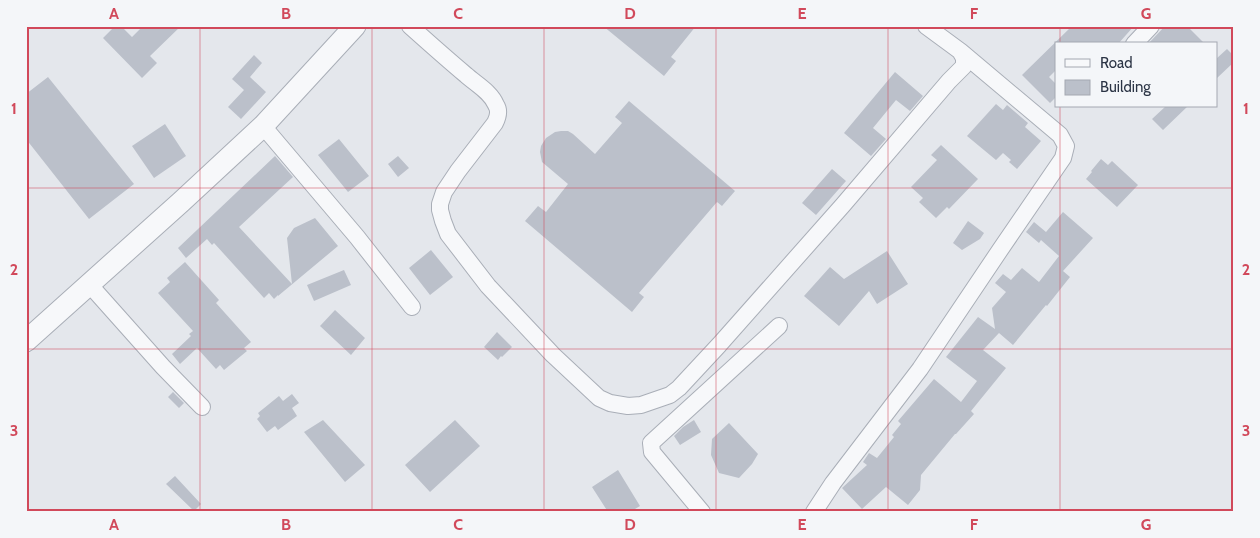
<svg xmlns="http://www.w3.org/2000/svg" width="1260" height="538" font-family="Cabin,sans-serif">
	<rect width="100%" height="100%" fill="#e4e7ec"/>
	<path fill="#bbc0ca" d="M 115,26 L 121,26 L 132,37 L 143,26 L 181,26 L 150,56 L 157,63 L 142,78 L 103,38 Z
		M 603,26 L 696,26 L 671,57 L 676,61 L 664,76 Z
		M 1072,26 L 1134,26 L 1118,44 L 1056,44 L 1056,70 L 1049,77 L 1056,84 L 1056,97 L 1050,103 L 1022,75 Z
		M 1165,26 L 1187,26 L 1205,44 L 1148,44 Z
		M 1227,49 L 1234,56 L 1234,62 L 1216,79 L 1216,59 Z
		M 254,55 L 262,63 L 250,77 L 266,92 L 241,119 L 228,107 L 244,90 L 232,79 Z
		M 895,72 L 923,96 L 910,111 L 896,100 L 873,128 L 886,139 L 871,156 L 844,133 Z
		M 48,77 L 134,184 L 89,219 L 26,139 L 26,94 Z
		M 629,101 L 735,191 L 722,206 L 717,202 L 639,293 L 644,297 L 632,312 L 525,221 L 538,206 L 546,212 L 568,184 L 542,162 L 540,152 L 541,146 L 546,138 L 555,132 L 561,131 L 568,131 L 573,134 L 595,154 L 622,123 L 615,117 Z
		M 996,104 L 1003,110 L 1007,105 L 1028,123 L 1025,127 L 1041,141 L 1017,169 L 1009,162 L 1011,160 L 1003,153 L 996,160 L 967,136 Z
		M 1166,106 L 1188,106 L 1163,130 L 1152,119 Z
		M 165,124 L 186,156 L 154,178 L 132,146 Z
		M 339,139 L 369,176 L 348,192 L 318,155 Z
		M 941,145 L 978,179 L 949,209 L 947,207 L 936,218 L 919,202 L 923,198 L 911,187 L 937,160 L 931,155 Z
		M 275,156 L 293,177 L 239,227 L 292,284 L 287,238 L 294,228 L 315,218 L 338,246 L 278,296 L 278,295 L 274,299 L 269,293 L 264,298 L 214,243 L 212,245 L 207,239 L 186,258 L 178,248 Z
		M 398,156 L 409,168 L 398,177 L 388,164 Z
		M 1101,159 L 1108,165 L 1112,161 L 1138,185 L 1117,207 L 1086,179 L 1092,172 L 1091,171 Z
		M 832,169 L 846,181 L 816,215 L 802,203 Z
		M 1063,212 L 1093,238 L 1063,271 L 1070,277 L 1047,306 L 1046,305 L 1013,345 L 999,333 L 983,350 L 1006,368 L 971,411 L 974,414 L 956,434 L 955,434 L 921,475 L 920,490 L 908,505 L 886,487 L 862,509 L 842,488 L 867,465 L 863,462 L 869,453 L 877,458 L 894,437 L 892,435 L 901,424 L 898,421 L 934,379 L 961,402 L 977,381 L 946,357 L 978,317 L 995,329 L 992,308 L 1006,292 L 995,283 L 1003,274 L 1011,280 L 1022,268 L 1039,282 L 1059,256 L 1041,240 L 1039,243 L 1026,232 L 1034,222 L 1046,232 Z
		M 968,221 L 984,233 L 980,239 L 962,250 L 953,243 Z
		M 431,250 L 453,277 L 430,295 L 409,268 Z
		M 887,251 L 908,284 L 877,304 L 869,291 L 839,326 L 804,296 L 830,267 L 844,279 Z
		M 185,262 L 219,300 L 216,303 L 251,342 L 244,348 L 247,351 L 224,370 L 220,365 L 216,369 L 197,348 L 180,364 L 172,354 L 191,336 L 189,334 L 193,331 L 158,293 L 170,282 L 167,278 Z
		M 344,270 L 351,285 L 314,301 L 307,285 Z
		M 335,310 L 365,338 L 351,355 L 320,326 Z
		M 497,332 L 512,347 L 502,357 L 501,356 L 498,360 L 484,347 Z
		M 173,392 L 184,403 L 179,408 L 168,397 Z
		M 292,394 L 299,403 L 292,408 L 297,416 L 278,430 L 275,426 L 267,432 L 257,419 L 260,416 L 258,413 L 279,396 L 283,401 Z
		M 323,420 L 365,465 L 345,482 L 304,432 Z
		M 455,420 L 480,446 L 430,492 L 405,465 Z
		M 694,420 L 701,432 L 680,445 L 674,436 L 683,427 Z
		M 729,423 L 758,454 L 752,464 L 739,478 L 719,473 L 711,455 L 712,439 Z
		M 618,470 L 640,506 L 630,512 L 608,512 L 592,487 Z
		M 175,476 L 201,504 L 194,511 L 166,484 Z"/>
	<g fill="none" stroke-linecap="round" stroke-linejoin="round">
		<g stroke="#a9aeb7" stroke-width="18">
			<path id="minor" d="M 410,26 C 429,43 447,59 466,75 C 476,84 491,92 496,105 C 500,111 498,117 495,123 L 458,171 L 444,192 L 440,204 L 440,210 L 443,221 L 448,234 L 488,286 L 553,355 L 599,398 L 610,403 L 628,406 L 641,405 L 670,395 L 679,388 L 719,345 L 843,205 L 949,81 L 964,66 L 964,58 L 960,51 L 926,26
				M 1134,44 L 1151,26
				M 263,126 L 357,237 L 412,307
				M 89,284 L 163,367 L 202,407
				M 702,512 L 652,452 L 651,443 L 779,326
				M 814,512 L 833,483 L 920,369 L 1000,250 L 1063,158 L 1066,146 L 1060,135 L 960,51"/>
		</g>
		<g stroke="#a9aeb7" stroke-width="23">
			<path id="tertiary" d="M 26,341 L 181,202 L 263,126 L 355,26"/>
		</g>
		<use href="#minor" stroke="#f7f8fa" stroke-width="16"/>
		<use href="#tertiary" stroke="#f7f8fa" stroke-width="21"/>
	</g>
	<path fill="none" stroke="#d1495b" stroke-width="1" stroke-opacity="0.55" d="M 200,26 L 200,512M 372,26 L 372,512M 544,26 L 544,512M 716,26 L 716,512M 888,26 L 888,512M 1060,26 L 1060,44M 1060,106 L 1060,512M 26,188 L 1234,188M 26,349 L 1234,349"/>
	<rect width="1260" height="538" fill="none" stroke="#f4f6f9" stroke-width="55"/>
	<rect x="1055" y="42" width="162" height="65" fill="#f4f6f9" stroke="#a4a8b1"/>
	<rect x="1065" y="59" width="25" height="8" fill="#f7f8fa" stroke="#a4a8b1"/>
	<text x="1100" y="68" font-size="15" fill="#2b3445">Road</text>
	<rect x="1065" y="80" width="25" height="15" fill="#bbc0ca" stroke="#a4a8b1"/>
	<text x="1100" y="92" font-size="15" fill="#2b3445">Building</text>
	<rect x="28" y="28" width="1204" height="482" fill="none" stroke="#d1495b" stroke-width="2"/>
	<g font-size="16" text-anchor="middle" font-weight="bold" fill="#d1495b">
		<text x="114" y="19">A</text>
		<text x="286" y="19">B</text>
		<text x="458" y="19">C</text>
		<text x="630" y="19">D</text>
		<text x="802" y="19">E</text>
		<text x="974" y="19">F</text>
		<text x="1146" y="19">G</text>
		<text x="14" y="114">1</text>
		<text x="1246" y="114">1</text>
		<text x="14" y="275">2</text>
		<text x="1246" y="275">2</text>
		<text x="14" y="436">3</text>
		<text x="1246" y="436">3</text>
		<text x="114" y="530">A</text>
		<text x="286" y="530">B</text>
		<text x="458" y="530">C</text>
		<text x="630" y="530">D</text>
		<text x="802" y="530">E</text>
		<text x="974" y="530">F</text>
		<text x="1146" y="530">G</text>
	</g>
</svg>
